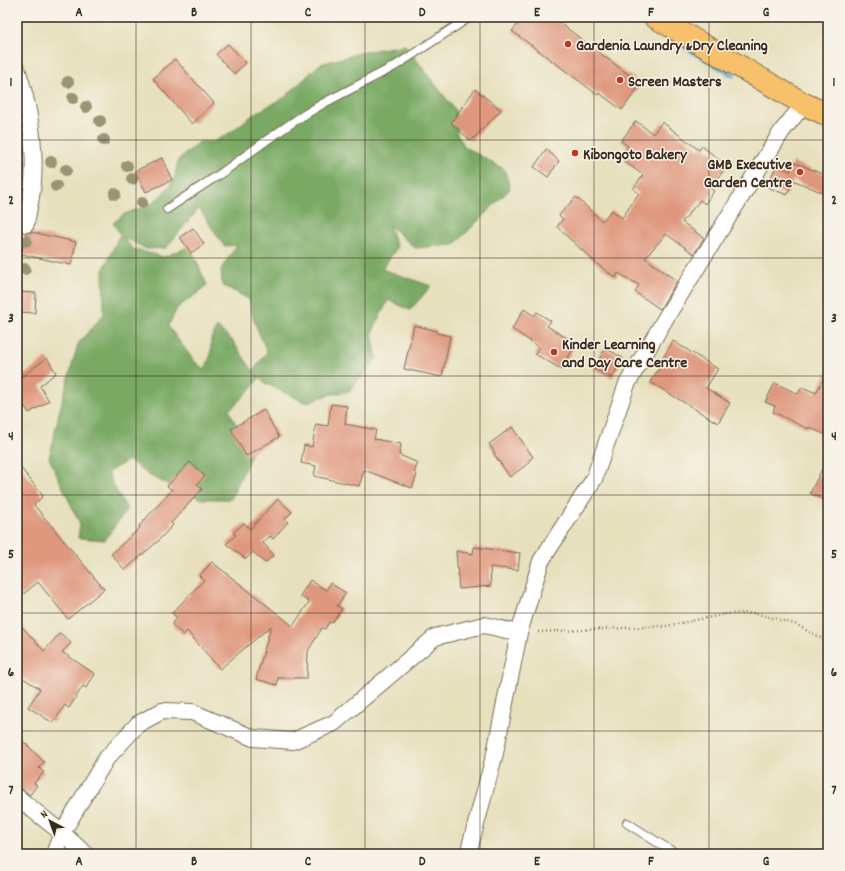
<svg xmlns="http://www.w3.org/2000/svg" width="845" height="871" font-family="Dekko,sans-serif">
	<rect width="100%" height="100%" fill="#f7f3e8"/>
	<filter id="ink" filterUnits="userSpaceOnUse"><feTurbulence type="fractalNoise" baseFrequency=".025" numOctaves="2"/><feDisplacementMap in="SourceGraphic" scale="8" xChannelSelector="R" yChannelSelector="G"/><feConvolveMatrix kernelMatrix="1 2 1 2 8 2 1 2 1" color-interpolation-filters="sRGB"/></filter>
	<filter id="wash" filterUnits="userSpaceOnUse"><feTurbulence type="fractalNoise" baseFrequency=".012" numOctaves="4" result="noise"/><feDisplacementMap in="SourceGraphic" scale="16" xChannelSelector="R" yChannelSelector="G"/><feGaussianBlur stdDeviation="0.9" result="paint"/><feColorMatrix in="noise" values="0 0 0 0 0 0 0 0 0 0 0 0 0 0 0 0 0 1.4 0 .05"/><feComposite in="paint" operator="in"/></filter>
	<g filter="url(#wash)">
		<rect width="100%" height="100%" fill="#e7e0bd"/>
		<path fill="#79a963" stroke="#5a6a40" fill-rule="evenodd" d="M 405,45 L 455,110 L 457,134 L 465,147 L 505,170 L 510,189 L 454,245 L 415,248 L 389,225 L 397,248 L 382,269 L 431,286 L 410,310 L 388,300 L 372,333 L 377,359 L 349,391 L 324,396 L 306,403 L 265,383 L 256,374 L 259,379 L 242,398 L 229,410 L 251,455 L 231,499 L 201,499 L 150,476 L 129,460 L 108,472 L 113,485 L 127,509 L 105,540 L 78,538 L 80,524 L 49,458 L 60,409 L 78,344 L 104,314 L 103,271 L 120,234 L 113,223 L 124,214 L 152,204 L 170,186 L 175,177 L 178,160 L 199,142 L 214,142 L 231,132 L 254,114 L 285,97 L 320,64 L 363,52 ZM 199,208 L 224,246 L 237,245 L 221,269 L 222,285 L 249,299 L 254,321 L 267,352 L 253,371 L 232,340 L 217,327 L 211,339 L 211,354 L 205,370 L 194,361 L 168,326 L 178,307 L 195,295 L 207,285 L 190,246 L 164,257 L 133,249 L 123,237 L 147,249 L 166,248 Z"/>
		<g fill="none" stroke-linecap="round" stroke-linejoin="round">
			<path stroke="#5da1d2" stroke-width="5.5" d="M 634,17 L 654,29
				M 663,34 L 733,75
				M 820,125 L 828,127"/>
		</g>
		<g id="blocks">
			<path fill="#df977d" d="M 524,17 L 552,17 L 641,84 L 622,110 L 599,93 L 598,95 L 512,31 Z
				M 228,44 L 246,63 L 234,74 L 216,54 Z
				M 175,59 L 214,103 L 192,124 L 153,79 Z
				M 475,89 L 501,110 L 471,141 L 451,123 Z
				M 636,121 L 653,134 L 662,122 L 699,150 L 702,146 L 727,166 L 710,188 L 714,191 L 705,204 L 700,200 L 682,222 L 704,238 L 694,254 L 666,234 L 645,258 L 677,281 L 660,309 L 635,292 L 639,285 L 618,273 L 616,278 L 597,264 L 557,227 L 563,219 L 559,215 L 576,197 L 602,221 L 612,210 L 622,218 L 639,193 L 633,189 L 643,175 L 624,161 L 628,156 L 623,152 L 628,146 L 621,141 Z
				M 546,149 L 559,161 L 548,177 L 534,167 Z
				M 162,158 L 172,180 L 146,192 L 135,171 Z
				M 793,162 L 828,176 L 828,195 L 793,180 L 787,195 L 767,187 L 776,166 L 790,171 Z
				M 193,228 L 204,244 L 191,253 L 180,237 Z
				M 31,232 L 76,242 L 71,265 L 21,254 L 26,233 Z
				M 17,292 L 36,293 L 35,313 L 17,312 Z
				M 524,309 L 534,316 L 537,312 L 551,321 L 547,326 L 571,341 L 569,346 L 574,348 L 561,369 L 535,354 L 539,347 L 512,329 Z
				M 414,325 L 437,331 L 437,333 L 450,336 L 442,377 L 404,369 Z
				M 673,341 L 718,369 L 706,388 L 730,403 L 718,423 L 650,382 L 660,367 L 658,366 Z
				M 605,348 L 623,358 L 612,378 L 594,369 Z
				M 47,358 L 56,373 L 40,386 L 49,401 L 29,413 L 17,394 L 17,380 Z
				M 828,370 L 828,436 L 809,427 L 808,429 L 773,412 L 775,406 L 765,402 L 775,383 L 798,394 L 802,387 L 816,393 Z
				M 331,404 L 347,406 L 345,424 L 376,430 L 374,439 L 401,444 L 399,455 L 418,463 L 414,472 L 417,474 L 412,488 L 364,470 L 359,486 L 314,476 L 316,466 L 301,463 L 304,445 L 312,447 L 316,424 L 328,426 Z
				M 264,410 L 279,437 L 246,456 L 231,429 Z
				M 512,427 L 533,457 L 529,460 L 530,462 L 510,477 L 494,454 L 495,453 L 489,444 Z
				M 828,457 L 828,502 L 810,493 Z
				M 190,462 L 205,476 L 197,484 L 202,489 L 171,523 L 173,525 L 158,541 L 125,570 L 111,554 L 140,528 L 139,526 L 172,490 L 167,486 Z
				M 17,463 L 43,496 L 34,505 L 104,589 L 68,619 L 38,582 L 17,599 Z
				M 278,499 L 292,512 L 285,519 L 288,522 L 273,539 L 270,536 L 263,543 L 274,555 L 265,563 L 253,552 L 246,559 L 226,544 L 236,535 L 233,533 L 244,523 L 250,529 Z
				M 474,547 L 520,553 L 518,570 L 490,567 L 491,586 L 459,589 L 456,551 L 473,554 Z
				M 212,562 L 293,626 L 309,602 L 300,596 L 310,580 L 326,590 L 330,583 L 346,593 L 337,606 L 342,609 L 332,623 L 329,622 L 325,629 L 322,628 L 308,651 L 307,678 L 278,678 L 277,685 L 256,679 L 271,626 L 220,669 L 187,631 L 183,635 L 172,624 L 177,618 L 172,613 L 204,580 L 199,576 Z
				M 17,621 L 44,651 L 60,633 L 71,643 L 62,652 L 95,674 L 86,688 L 83,686 L 69,708 L 65,705 L 53,723 L 28,707 L 40,689 L 17,674 Z
				M 17,735 L 44,762 L 39,768 L 44,772 L 34,783 L 37,785 L 30,795 L 23,789 L 17,788 Z"/>
		</g>
	</g>
	<g filter="url(#ink)">
		<use href="#blocks" fill-opacity="0" stroke="#776a56" stroke-width="1"/>
		<g fill="none" stroke-linecap="round" stroke-linejoin="round">
			<g stroke="#776a56" stroke-width="10">
				<path id="lane" d="M 167,209 L 223,172 L 267,140 L 299,118 L 324,103 L 395,66 L 470,17
					M 627,823 L 676,854"/>
			</g>
			<g stroke="#776a56" stroke-width="18">
				<path id="street" d="M 17,69 C 29,106 36,143 33,182 C 32,196 28,210 26,224
					M 17,797 L 62,833 L 85,854
					M 54,854 L 62,833 L 106,759 L 138,724 L 162,711 L 192,712 L 253,738 L 293,741 L 334,723 L 435,637 L 484,625 L 519,633
					M 468,854 L 495,753 L 519,633 L 541,561 L 594,479 L 627,384 L 668,314 L 782,131 L 804,104"/>
			</g>
			<g stroke="#776a56" stroke-width="24">
				<path id="primary" d="M 655,17 L 804,104 L 828,115"/>
			</g>
			<path stroke="#776a56" stroke-width="2.5" stroke-dasharray="1 3" stroke-linecap="butt" d="M 538,632 L 666,626 L 726,614 L 755,613 L 795,624 L 828,642"/>
			<use href="#lane" stroke="#fff" stroke-width="8"/>
			<use href="#street" stroke="#fff" stroke-width="16"/>
			<use href="#primary" stroke="#f7c06b" stroke-width="22"/>
		</g>
		<g fill="#989573">
			<circle cx="68" cy="82" r="6"/>
			<circle cx="73" cy="98" r="6"/>
			<circle cx="86" cy="107" r="6"/>
			<circle cx="100" cy="121" r="6"/>
			<circle cx="104" cy="140" r="6"/>
			<circle cx="51" cy="162" r="6"/>
			<circle cx="127" cy="166" r="6"/>
			<circle cx="66" cy="170" r="6"/>
			<circle cx="132" cy="179" r="6"/>
			<circle cx="56" cy="186" r="6"/>
			<circle cx="115" cy="194" r="6"/>
			<circle cx="142" cy="203" r="6"/>
			<circle cx="26" cy="241" r="6"/>
			<circle cx="25" cy="269" r="6"/>
		</g>
	</g>
	<path fill="none" stroke="#3b2a1e" stroke-width="1" stroke-opacity="0.55" d="M 136,17 L 136,854M 251,17 L 251,854M 365,17 L 365,854M 480,17 L 480,854M 594,17 L 594,854M 709,17 L 709,854M 17,140 L 828,140M 17,258 L 828,258M 17,376 L 828,376M 17,495 L 828,495M 17,613 L 828,613M 17,731 L 828,731"/>
	<g fill="#c8321e" stroke="#f7f3e8" stroke-width="1.5">
		<circle cx="568" cy="44" r="4"/>
		<circle cx="620" cy="80" r="4"/>
		<circle cx="575" cy="153" r="4"/>
		<circle cx="800" cy="172" r="4"/>
		<circle cx="554" cy="352" r="4"/>
	</g>
	<g text-anchor="middle" stroke-width="3" stroke-linejoin="round" paint-order="stroke">
		<g font-size="16" font-weight="bold" fill="#3b2a1e" stroke="#f7f3e8" text-anchor="start">
			<text x="576" y="50">Gardenia Laundry &amp;Dry Cleaning</text>
			<text x="628" y="86">Screen Masters</text>
			<text x="583" y="159">Kibongoto Bakery</text>
			<text x="792" y="169" text-anchor="end">GMB Executive<tspan x="792" dy="18">Garden Centre</tspan></text>
			<text x="562" y="349">Kinder Learning<tspan x="562" dy="18">and Day Care Centre</tspan></text>
		</g>
	</g>
	<rect width="845" height="871" fill="none" stroke="#f7f3e8" stroke-width="44"/>
	<g transform="translate(50 821) rotate(319)" stroke="#f7f3e8" stroke-width="3" paint-order="stroke">
	<path d="M0-3L7 15L0 10L-7 15Z" fill="#3b2a1e"/>
	<text y="-6" font-size="11" font-weight="bold" text-anchor="middle" fill="#3b2a1e">N</text>
	</g>
	<rect x="22" y="22" width="801" height="827" fill="none" stroke="#3b2a1e" stroke-width="1.5"/>
	<g font-size="13" text-anchor="middle" font-weight="bold" fill="#3b2a1e">
		<text x="79" y="16">A</text>
		<text x="194" y="16">B</text>
		<text x="308" y="16">C</text>
		<text x="422" y="16">D</text>
		<text x="537" y="16">E</text>
		<text x="651" y="16">F</text>
		<text x="766" y="16">G</text>
		<text x="11" y="86">1</text>
		<text x="834" y="86">1</text>
		<text x="11" y="204">2</text>
		<text x="834" y="204">2</text>
		<text x="11" y="322">3</text>
		<text x="834" y="322">3</text>
		<text x="11" y="440">4</text>
		<text x="834" y="440">4</text>
		<text x="11" y="558">5</text>
		<text x="834" y="558">5</text>
		<text x="11" y="676">6</text>
		<text x="834" y="676">6</text>
		<text x="11" y="794">7</text>
		<text x="834" y="794">7</text>
		<text x="79" y="865">A</text>
		<text x="194" y="865">B</text>
		<text x="308" y="865">C</text>
		<text x="422" y="865">D</text>
		<text x="537" y="865">E</text>
		<text x="651" y="865">F</text>
		<text x="766" y="865">G</text>
	</g>
</svg>
